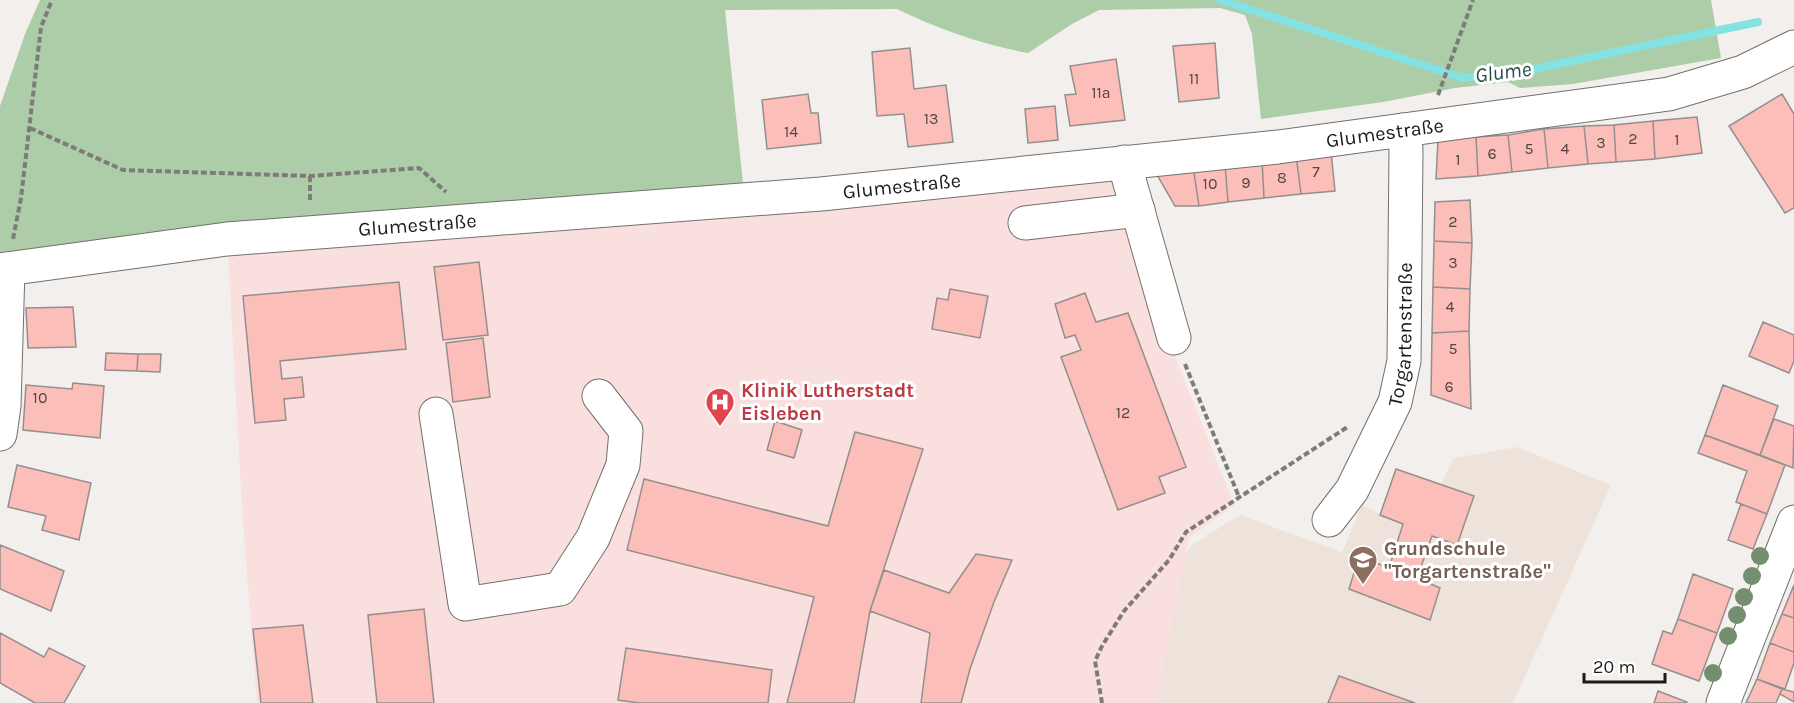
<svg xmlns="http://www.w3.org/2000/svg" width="1794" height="703" font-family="Karla,sans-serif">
	<rect width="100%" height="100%" fill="#f3efec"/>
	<path fill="#ede3db" d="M 1517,447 L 1611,485 L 1513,703 L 1112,703 L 1113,649 L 1192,545 L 1240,515 L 1342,552 L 1362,505 L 1380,514 L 1396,469 L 1441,484 L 1454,458 Z"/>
	<path fill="#fadfdf" d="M 1114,169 L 1173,351 L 1234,505 L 1189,538 L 1157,703 L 257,703 L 242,508 L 228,252 Z"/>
	<path fill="#accda8" d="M 40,0 L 1711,0 L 1721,58 L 1573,84 L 1520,88 L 1508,82 L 1455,88 L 1383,102 L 1261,119 L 1252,34 L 1245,15 L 1220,8 L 1099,10 L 1072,24 L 1028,53 C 984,45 938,29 897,9 L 725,10 L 743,184 L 0,261 L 0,106 L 25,34 Z"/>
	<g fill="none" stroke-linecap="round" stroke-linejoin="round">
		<path stroke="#85e2e3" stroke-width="8" d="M 1220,0 L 1463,78 L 1529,70 L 1758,22"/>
	</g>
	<path fill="#fbbeb9" stroke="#948f8f" stroke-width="1.5" d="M 1215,43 L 1219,98 L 1179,102 L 1173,46 Z
		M 910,48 L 914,89 L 946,85 L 953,142 L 908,147 L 904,114 L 877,116 L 872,52 Z
		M 1116,59 L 1125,120 L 1070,126 L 1065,95 L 1076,94 L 1070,66 Z
		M 808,94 L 811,113 L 818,113 L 821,143 L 767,149 L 762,100 Z
		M 1782,94 L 1794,114 L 1794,208 L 1785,213 L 1729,126 Z
		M 1055,106 L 1058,140 L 1028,143 L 1025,109 Z
		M 1697,117 L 1702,153 L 1655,159 L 1653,121 Z
		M 1653,121 L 1655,159 L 1616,162 L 1614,125 Z
		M 1614,125 L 1616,162 L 1588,164 L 1584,126 Z
		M 1584,126 L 1588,164 L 1548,168 L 1544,129 Z
		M 1544,129 L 1548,168 L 1512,172 L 1508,135 Z
		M 1508,135 L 1512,172 L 1478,176 L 1476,137 Z
		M 1476,137 L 1478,176 L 1436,179 L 1438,140 Z
		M 1331,151 L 1335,191 L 1301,194 L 1296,155 Z
		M 1296,155 L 1301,194 L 1264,198 L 1262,160 Z
		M 1262,160 L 1264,198 L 1228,202 L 1225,164 Z
		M 1225,164 L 1228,202 L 1199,206 L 1193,166 Z
		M 1193,166 L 1199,206 L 1175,206 L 1156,173 Z
		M 1470,200 L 1472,243 L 1434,241 L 1435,202 Z
		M 1434,241 L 1472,243 L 1470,289 L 1433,287 Z
		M 479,262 L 488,335 L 443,340 L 434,267 Z
		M 399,282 L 406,349 L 280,361 L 282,379 L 302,377 L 304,397 L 284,399 L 286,420 L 255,423 L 243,296 Z
		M 1433,287 L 1470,289 L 1469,331 L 1432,333 Z
		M 950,289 L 988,296 L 980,338 L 932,329 L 937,298 L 948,300 Z
		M 1085,293 L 1096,322 L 1128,313 L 1186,467 L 1159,477 L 1165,493 L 1118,510 L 1061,357 L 1081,350 L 1075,335 L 1065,338 L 1055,304 Z
		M 73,307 L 76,347 L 28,348 L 26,308 Z
		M 1763,322 L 1794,335 L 1794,361 L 1789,373 L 1749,356 Z
		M 1469,331 L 1471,409 L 1431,395 L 1432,333 Z
		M 483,338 L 490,397 L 453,402 L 446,343 Z
		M 106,353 L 138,354 L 137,371 L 105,370 Z
		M 138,354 L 161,354 L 160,372 L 137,371 Z
		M 73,383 L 104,386 L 100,438 L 23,430 L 26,385 L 72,389 Z
		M 1723,385 L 1778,406 L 1760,455 L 1705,435 Z
		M 1774,419 L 1794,426 L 1793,468 L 1760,455 Z
		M 775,421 L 802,430 L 794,458 L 767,450 Z
		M 855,432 L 923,449 L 870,611 L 854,703 L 787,703 L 814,597 L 627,550 L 644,479 L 828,526 Z
		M 1705,435 L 1785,465 L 1767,514 L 1736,502 L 1747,471 L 1698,453 Z
		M 17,465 L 91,483 L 79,540 L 42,530 L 46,516 L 8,507 Z
		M 1396,469 L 1474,496 L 1457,545 L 1432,536 L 1417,578 L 1440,588 L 1430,620 L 1349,589 L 1359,556 L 1389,568 L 1403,524 L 1380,515 Z
		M 1741,504 L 1767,514 L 1753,549 L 1728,540 Z
		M 0,545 L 64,571 L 51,611 L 0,589 Z
		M 976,554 L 1012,560 L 994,602 L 970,669 L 961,703 L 921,703 L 930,633 L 870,611 L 884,570 L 949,593 Z
		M 1693,574 L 1733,589 L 1717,633 L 1678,619 Z
		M 1794,585 L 1794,618 L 1782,614 Z
		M 424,609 L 434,703 L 377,703 L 368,615 Z
		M 1782,614 L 1794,618 L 1794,652 L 1770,643 Z
		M 1678,619 L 1717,633 L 1699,681 L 1652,664 L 1663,631 L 1672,634 Z
		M 303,625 L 313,703 L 261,703 L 253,629 Z
		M 0,633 L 44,657 L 49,648 L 85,666 L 64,703 L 35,703 L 0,683 Z
		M 1770,643 L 1794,652 L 1794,663 L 1785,689 L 1757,679 Z
		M 626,648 L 772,670 L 768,703 L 639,703 L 618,700 Z
		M 1339,676 L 1415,703 L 1328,703 Z
		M 1757,679 L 1782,689 L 1776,703 L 1746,703 Z
		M 1782,689 L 1794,692 L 1794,702 L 1780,694 Z
		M 1658,691 L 1687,702 L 1686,703 L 1654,703 Z"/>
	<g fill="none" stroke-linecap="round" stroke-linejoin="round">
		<g stroke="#73706e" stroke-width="35">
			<g id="minor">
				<path d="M 1124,162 L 1174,338"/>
				<path d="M 1025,223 L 1138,210"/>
				<path id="s1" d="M 0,270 L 227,239 L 821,194 L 1278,147 L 1669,94 L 1743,72 L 1794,47"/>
				<path d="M 436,414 L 465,604 L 560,589 L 593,538 L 623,465 L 626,431 L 599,396"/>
				<path d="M 0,434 L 4,406 L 8,269"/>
				<path id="s2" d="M 1329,520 L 1352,490 L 1395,402 L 1404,361 L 1406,149 L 1403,130"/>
			</g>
		</g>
		<g stroke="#73706e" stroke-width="35">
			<path id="major" d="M 1723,703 L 1794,522"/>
		</g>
		<path stroke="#7e7b79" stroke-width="4" stroke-dasharray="6 3" stroke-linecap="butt" d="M 1438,95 L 1473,0
			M 30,128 L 123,170 L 310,176 L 419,168 L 446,192
			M 310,176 L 310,202
			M 13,239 L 21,198 L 41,27 L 52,0
			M 1185,364 L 1239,497
			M 1102,703 L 1095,661 L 1102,646 L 1124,611 L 1169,560 L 1186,532 L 1349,426"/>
		<use href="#minor" stroke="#fff" stroke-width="33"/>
		<use href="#major" stroke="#fff" stroke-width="33"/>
	</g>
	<g fill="#748e70">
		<circle cx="1760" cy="556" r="9"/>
		<circle cx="1752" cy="576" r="9"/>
		<circle cx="1744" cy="597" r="9"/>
		<circle cx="1737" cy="615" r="9"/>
		<circle cx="1728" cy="636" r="9"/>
		<circle cx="1713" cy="673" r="9"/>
	</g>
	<defs>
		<g id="hospital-pin" transform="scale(1.5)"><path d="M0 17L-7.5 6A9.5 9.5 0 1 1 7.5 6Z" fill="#e0444e" stroke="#fff"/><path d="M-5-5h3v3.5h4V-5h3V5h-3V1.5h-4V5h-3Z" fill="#fff"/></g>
		<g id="school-pin" transform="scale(1.5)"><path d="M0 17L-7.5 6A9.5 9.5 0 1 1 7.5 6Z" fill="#8d6e63" stroke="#fff"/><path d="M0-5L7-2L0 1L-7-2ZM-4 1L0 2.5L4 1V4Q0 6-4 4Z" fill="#fff"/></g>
	</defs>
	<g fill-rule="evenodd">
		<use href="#hospital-pin" x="720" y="402"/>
		<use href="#school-pin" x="1363" y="560"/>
	</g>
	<g text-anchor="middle" stroke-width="6" stroke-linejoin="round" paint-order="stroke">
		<g font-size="16" fill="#544442">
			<text x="1194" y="84">11</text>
			<text x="1101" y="98">11a</text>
			<text x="931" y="124">13</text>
			<text x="791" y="137">14</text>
			<text x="1633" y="144">2</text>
			<text x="1677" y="145">1</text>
			<text x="1601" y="148">3</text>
			<text x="1529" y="154">5</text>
			<text x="1565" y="154">4</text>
			<text x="1492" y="159">6</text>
			<text x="1458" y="165">1</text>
			<text x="1316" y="177">7</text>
			<text x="1282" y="183">8</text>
			<text x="1246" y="188">9</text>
			<text x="1210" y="189">10</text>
			<text x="1453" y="227">2</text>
			<text x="1453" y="268">3</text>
			<text x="1450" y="312">4</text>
			<text x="1453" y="354">5</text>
			<text x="1449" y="392">6</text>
			<text x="40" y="403">10</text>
			<text x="1123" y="418">12</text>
		</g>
		<g font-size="20" fill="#1c1b1a" stroke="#fff">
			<text dy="7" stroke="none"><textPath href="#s1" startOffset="1392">Glumestraße</textPath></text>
			<text dy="7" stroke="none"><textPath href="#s1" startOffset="906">Glumestraße</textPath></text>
			<text dy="7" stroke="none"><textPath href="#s1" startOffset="420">Glumestraße</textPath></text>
			<text dy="7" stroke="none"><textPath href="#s2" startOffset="204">Torgartenstraße</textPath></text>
		</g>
		<g font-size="20" font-weight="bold" fill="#be3a42" stroke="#fff" text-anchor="start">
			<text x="741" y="397">Klinik Lutherstadt<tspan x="741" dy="23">Eisleben</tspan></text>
		</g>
		<g font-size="20" font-weight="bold" fill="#785e54" stroke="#fff" text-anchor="start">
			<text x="1384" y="555">Grundschule<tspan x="1384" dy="23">"Torgartenstraße"</tspan></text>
		</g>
		<g font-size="21" font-style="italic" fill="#234e4f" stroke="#fff">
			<text transform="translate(1503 72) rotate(-7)" y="7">Glume</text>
		</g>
	</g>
	<path d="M1584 673v9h81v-9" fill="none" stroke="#1c1b1a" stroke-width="3"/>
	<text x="1593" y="673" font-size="18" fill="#1c1b1a" stroke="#ffffff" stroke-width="4.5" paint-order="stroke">20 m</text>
</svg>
